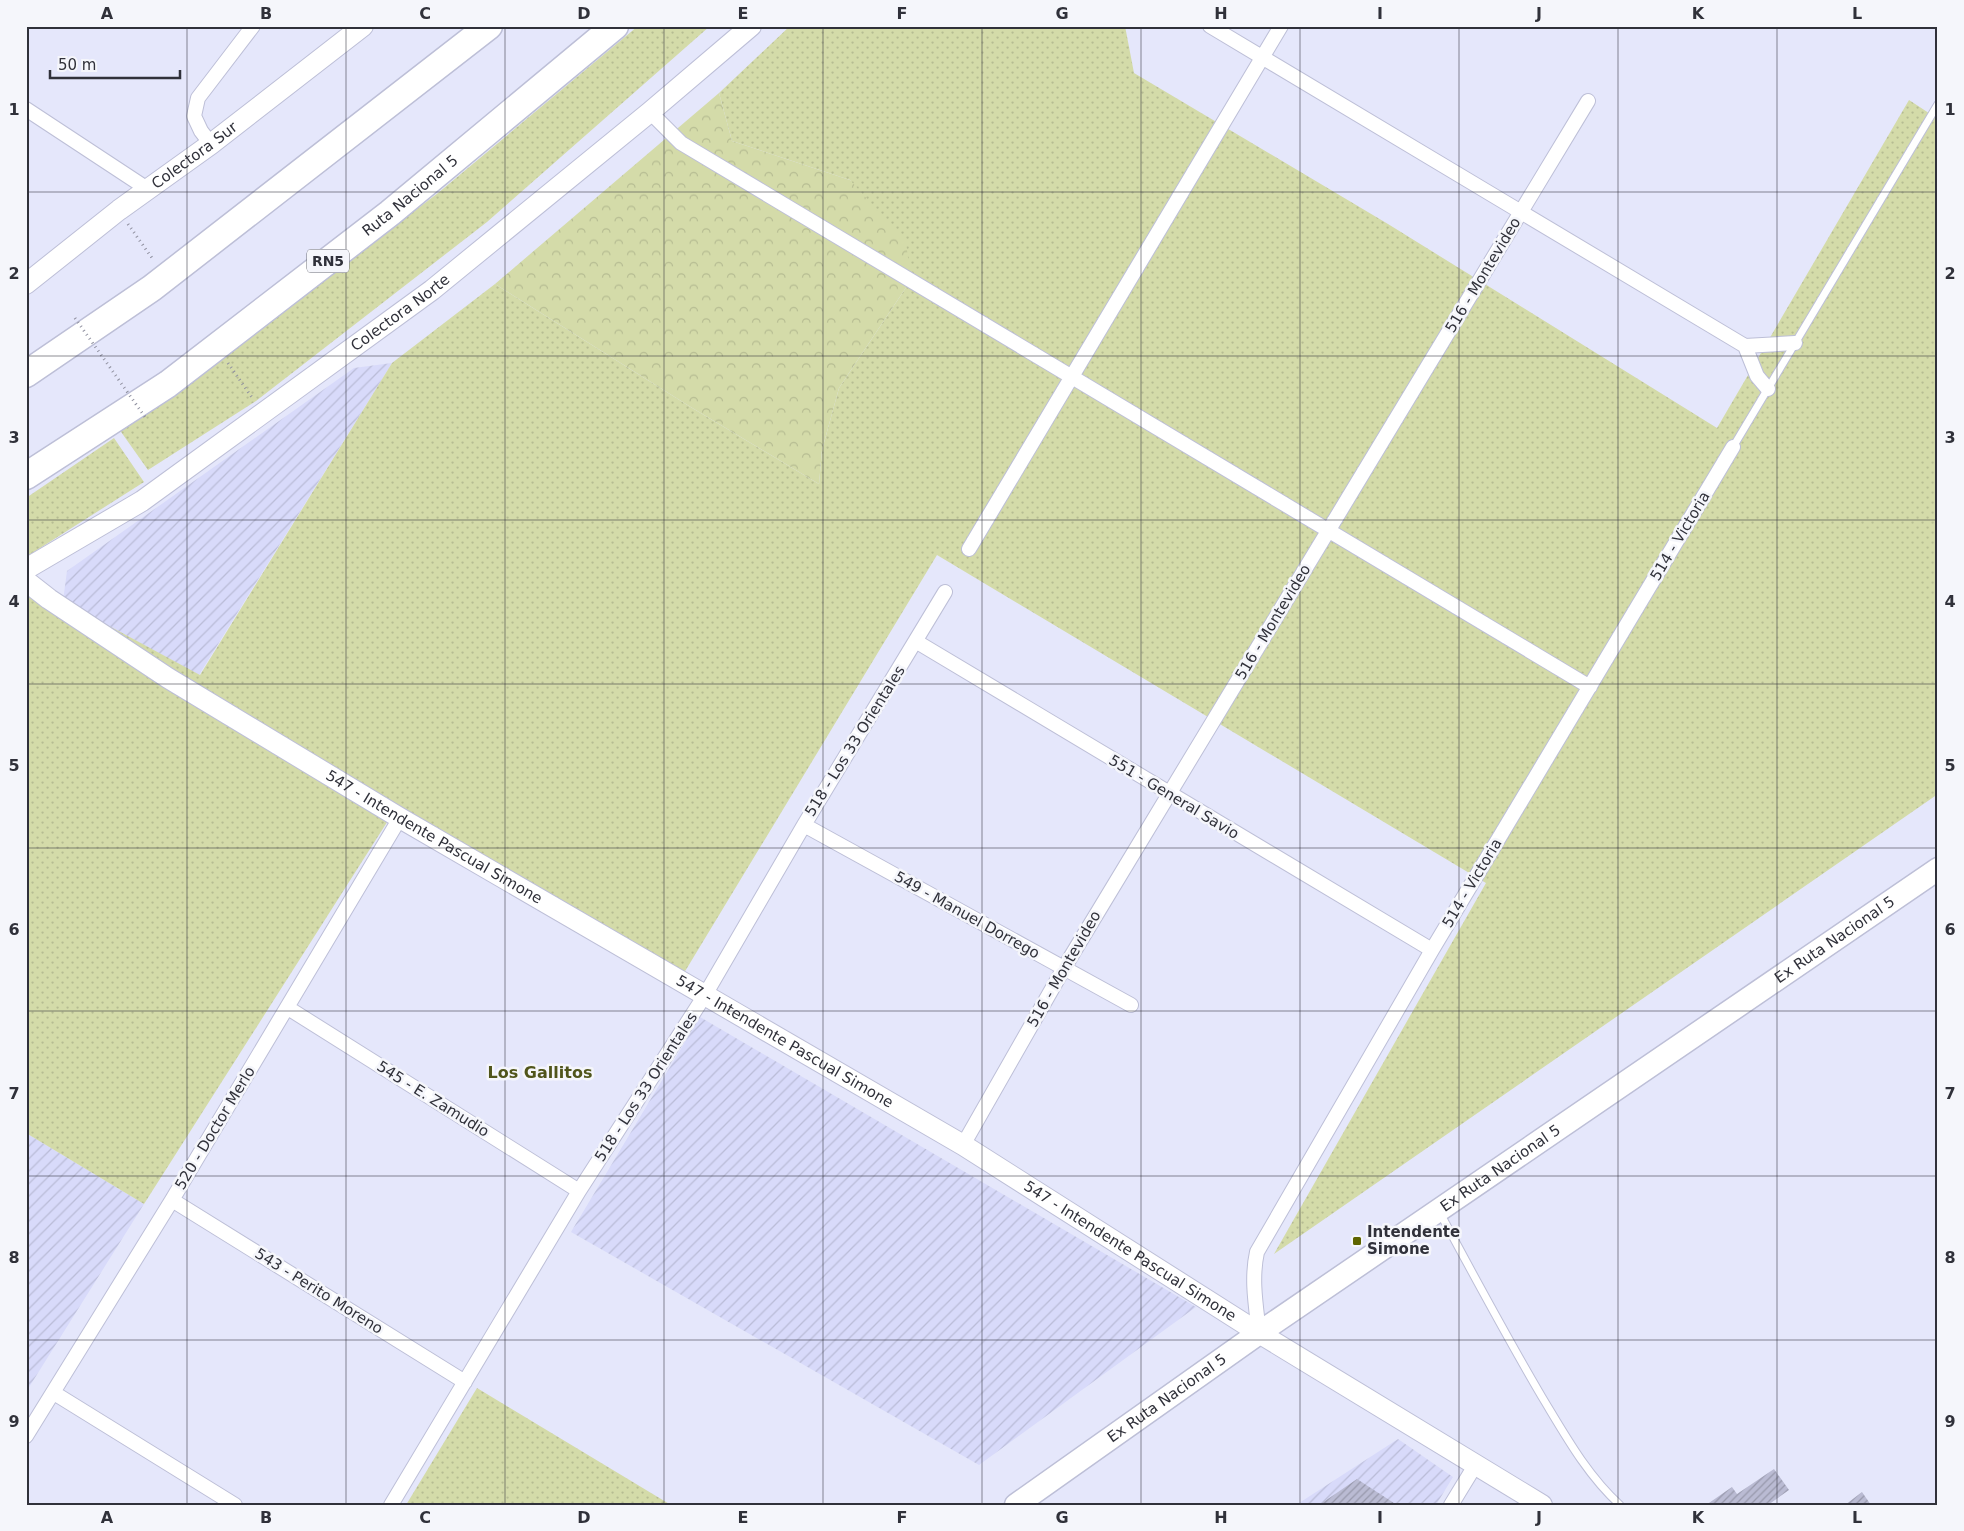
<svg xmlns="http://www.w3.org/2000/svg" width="1964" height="1531" font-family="'DejaVu Sans',sans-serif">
	<defs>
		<pattern id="industrial-furrows" width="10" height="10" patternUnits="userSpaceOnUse" patternTransform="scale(1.25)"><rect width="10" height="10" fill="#d8dafa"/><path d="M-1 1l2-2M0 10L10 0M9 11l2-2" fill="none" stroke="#babcd7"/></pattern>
		<pattern id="grass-dots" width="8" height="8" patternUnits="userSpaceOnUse" patternTransform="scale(1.25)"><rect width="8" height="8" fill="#d4dba9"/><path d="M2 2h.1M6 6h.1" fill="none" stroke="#b6bc92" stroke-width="1.8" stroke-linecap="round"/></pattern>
		<pattern id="forest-crowns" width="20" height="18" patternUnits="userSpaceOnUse" patternTransform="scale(1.25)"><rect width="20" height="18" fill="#d4dba9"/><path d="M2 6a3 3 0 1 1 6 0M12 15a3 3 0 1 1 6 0" fill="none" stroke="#b6bc92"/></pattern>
		<pattern id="building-hatch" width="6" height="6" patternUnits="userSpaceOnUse" patternTransform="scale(1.25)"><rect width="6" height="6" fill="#babbd3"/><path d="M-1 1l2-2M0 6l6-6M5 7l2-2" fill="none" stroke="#9899ac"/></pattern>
	</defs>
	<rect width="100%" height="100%" fill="#e5e7fb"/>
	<path fill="url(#industrial-furrows)" d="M 392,363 L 199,675 L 63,601 L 67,571 L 354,368 Z
		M 700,1017 L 1196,1307 L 979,1465 L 571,1232 Z
		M 26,1133 L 144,1204 L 26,1392 Z
		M 1398,1439 L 1453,1477 L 1436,1505 L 1296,1505 Z"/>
	<path fill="url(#grass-dots)" d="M 638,26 L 710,26 L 487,222 L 256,401 L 148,470 L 119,429 L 231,351 L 438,193 Z
		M 790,26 L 1125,26 L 1134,73 L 1388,224 L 1717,428 L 1909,100 L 1938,119 L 1938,794 L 1274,1254 L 1486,883 L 937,555 L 684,973 L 398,805 L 144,1204 L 26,1133 L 26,599 L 30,597 L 63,601 L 200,675 L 392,363 L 495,284 L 689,406 L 819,484 L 822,450 L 839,388 L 911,280 L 850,180 L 732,141 L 719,93 Z
		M 114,438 L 144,482 L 26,557 L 26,498 Z
		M 477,1388 L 671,1505 L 406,1505 Z"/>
	<path fill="url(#forest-crowns)" d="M 719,93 L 732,141 L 850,180 L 906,243 L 911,280 L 839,388 L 822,450 L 819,484 L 689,406 L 495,284 Z"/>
	<path fill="url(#building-hatch)" d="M 1774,1469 L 1789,1490 L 1768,1505 L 1706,1505 L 1732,1487 L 1737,1494 Z
		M 1357,1479 L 1397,1505 L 1319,1505 Z
		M 1862,1492 L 1871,1505 L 1845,1505 Z"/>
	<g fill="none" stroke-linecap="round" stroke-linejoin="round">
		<g stroke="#bdbfd7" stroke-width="9">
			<path id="lane" d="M 1733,447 L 1938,104
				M 1440,1213 C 1473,1274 1506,1336 1542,1397 C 1565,1435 1587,1475 1620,1505"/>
		</g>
		<g stroke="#bdbfd7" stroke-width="16">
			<path id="street" d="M 1210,26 L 1745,346
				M 26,109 L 149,190
				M 650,112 L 681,143 L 1590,687
				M 211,144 L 201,131 L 194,116 L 198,98 L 253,26
				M 1768,389 L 1757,376 L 1745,346 L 1795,343
				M 969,549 L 1281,26
				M 917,642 L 1432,950
				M 804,825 L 1131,1005
				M 288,1008 L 579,1191
				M 963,1145 L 1064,968 L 1588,101
				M 172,1200 L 465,1382
				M 1259,1333 C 1256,1306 1251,1279 1257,1252 L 1432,950 L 1733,447
				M 54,1393 L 235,1505
				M 26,1436 L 172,1200 L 400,818
				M 391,1505 L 579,1191 L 705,995 L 804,825 L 945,592
				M 1451,1505 L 1476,1464"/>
		</g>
		<g stroke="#bdbfd7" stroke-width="22">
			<g id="secondary">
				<path id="s1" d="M 26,284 L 119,210 L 211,144 L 363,26"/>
				<path id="s2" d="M 26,569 L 142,501 L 432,290 L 650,112 L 751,26"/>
				<path id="s3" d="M 26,581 L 49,599 L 168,678 L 400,818 L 963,1145 L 1259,1333 L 1542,1505"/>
			</g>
		</g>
		<g stroke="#bdbfd7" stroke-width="25">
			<g id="primary">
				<path id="s4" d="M 1016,1505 L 1259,1333 L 1938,869"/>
			</g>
		</g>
		<g stroke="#bdbfd7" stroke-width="29">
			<g id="highway">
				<path d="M 26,374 L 152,288 L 489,26"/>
				<path id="s5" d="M 26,476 L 168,384 L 390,213 L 615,26"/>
			</g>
		</g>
		<path stroke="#9091a0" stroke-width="3" stroke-dasharray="1 4" stroke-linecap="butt" d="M 128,224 L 152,258 L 151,260
			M 228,363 L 253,399"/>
		<use href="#lane" stroke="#fff" stroke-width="7"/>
		<use href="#street" stroke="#fff" stroke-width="14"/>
		<use href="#secondary" stroke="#fff" stroke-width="20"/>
		<use href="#primary" stroke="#fff" stroke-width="22"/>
		<use href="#highway" stroke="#fff" stroke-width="26"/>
		<path stroke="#9091a0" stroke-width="3" stroke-dasharray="1 4" stroke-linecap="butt" d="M 75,318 L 145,417"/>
	</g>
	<path fill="none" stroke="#30313a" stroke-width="1" stroke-opacity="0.55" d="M 187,26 L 187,1505M 346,26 L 346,1505M 505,26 L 505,1505M 664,26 L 664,1505M 823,26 L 823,1505M 982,26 L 982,1505M 1141,26 L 1141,1505M 1300,26 L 1300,1505M 1459,26 L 1459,1505M 1618,26 L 1618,1505M 1777,26 L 1777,1505M 26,192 L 1938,192M 26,356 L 1938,356M 26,520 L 1938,520M 26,684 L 1938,684M 26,848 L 1938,848M 26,1011 L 1938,1011M 26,1176 L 1938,1176M 26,1340 L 1938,1340"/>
	<rect fill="#5e6400" stroke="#f5f6fb" stroke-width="2" x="1352" y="1236" width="10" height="10" rx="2.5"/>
	<g text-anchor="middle" stroke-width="5" stroke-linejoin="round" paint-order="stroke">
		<rect fill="#f5f6fb" stroke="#6b6c74" stroke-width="1" x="307" y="249.5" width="42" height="23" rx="4"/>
		<g font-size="14" font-weight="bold" fill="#30313a">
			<text x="328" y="266">RN5</text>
		</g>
		<g font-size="15" fill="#30313a" stroke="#f5f6fb">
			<text dy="5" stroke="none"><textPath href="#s1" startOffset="212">Colectora Sur</textPath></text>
			<text dy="5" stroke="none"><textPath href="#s5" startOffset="476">Ruta Nacional 5</textPath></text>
			<text transform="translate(1483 275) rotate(-59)" y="5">516 - Montevideo</text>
			<text dy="5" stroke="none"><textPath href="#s2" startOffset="454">Colectora Norte</textPath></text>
			<text transform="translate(1680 536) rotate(-59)" y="5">514 - Victoria</text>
			<text transform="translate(1273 622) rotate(-59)" y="5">516 - Montevideo</text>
			<text transform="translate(855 741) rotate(-58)" y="5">518 - Los 33 Orientales</text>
			<text transform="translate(1174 797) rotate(31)" y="5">551 - General Savio</text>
			<text dy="5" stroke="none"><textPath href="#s3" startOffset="482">547 - Intendente Pascual Simone</textPath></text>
			<text transform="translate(1472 883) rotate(-59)" y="5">514 - Victoria</text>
			<text transform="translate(967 915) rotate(29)" y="5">549 - Manuel Dorrego</text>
			<text dy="5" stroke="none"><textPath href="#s4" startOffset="995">Ex Ruta Nacional 5</textPath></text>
			<text transform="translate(1064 969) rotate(-60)" y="5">516 - Montevideo</text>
			<text dy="5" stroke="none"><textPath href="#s3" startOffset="888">547 - Intendente Pascual Simone</textPath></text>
			<text transform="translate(646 1087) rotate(-57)" y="5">518 - Los 33 Orientales</text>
			<text transform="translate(433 1099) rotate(32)" y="5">545 - E. Zamudio</text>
			<text transform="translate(215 1128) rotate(-59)" y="5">520 - Doctor Merlo</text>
			<text dy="5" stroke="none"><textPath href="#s4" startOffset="590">Ex Ruta Nacional 5</textPath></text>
			<text dy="5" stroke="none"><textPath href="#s3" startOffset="1292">547 - Intendente Pascual Simone</textPath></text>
			<text transform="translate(319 1291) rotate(32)" y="5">543 - Perito Moreno</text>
			<text dy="5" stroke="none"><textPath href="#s4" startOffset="185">Ex Ruta Nacional 5</textPath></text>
		</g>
		<g font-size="15" font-weight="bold" fill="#30313a" stroke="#f5f6fb" text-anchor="start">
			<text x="1367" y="1237">Intendente<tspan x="1367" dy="17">Simone</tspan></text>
		</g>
		<g font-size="16" font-weight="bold" fill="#50551b" stroke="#f5f6fb">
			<text x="540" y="1078">Los Gallitos</text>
		</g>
	</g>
	<rect width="1964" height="1531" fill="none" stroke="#f5f6fb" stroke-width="55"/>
	<path d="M50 70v8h130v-8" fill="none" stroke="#30313a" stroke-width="2.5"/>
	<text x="58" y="70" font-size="15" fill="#30313a" stroke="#f5f6fb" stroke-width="4" paint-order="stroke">50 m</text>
	<rect x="28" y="28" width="1908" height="1476" fill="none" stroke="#30313a" stroke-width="2"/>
	<g font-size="16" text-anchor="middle" font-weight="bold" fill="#30313a">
		<text x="107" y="19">A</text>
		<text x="266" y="19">B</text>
		<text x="425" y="19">C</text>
		<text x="584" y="19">D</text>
		<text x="743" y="19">E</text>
		<text x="902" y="19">F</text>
		<text x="1062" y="19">G</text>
		<text x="1221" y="19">H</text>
		<text x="1380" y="19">I</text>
		<text x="1539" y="19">J</text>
		<text x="1698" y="19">K</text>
		<text x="1857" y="19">L</text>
		<text x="14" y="115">1</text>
		<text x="1950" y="115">1</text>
		<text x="14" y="279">2</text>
		<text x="1950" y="279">2</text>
		<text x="14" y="443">3</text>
		<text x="1950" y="443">3</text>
		<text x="14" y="607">4</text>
		<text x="1950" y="607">4</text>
		<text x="14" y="771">5</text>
		<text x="1950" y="771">5</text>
		<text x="14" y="935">6</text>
		<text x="1950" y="935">6</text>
		<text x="14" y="1099">7</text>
		<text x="1950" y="1099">7</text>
		<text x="14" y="1263">8</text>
		<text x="1950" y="1263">8</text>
		<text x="14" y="1427">9</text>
		<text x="1950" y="1427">9</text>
		<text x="107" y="1523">A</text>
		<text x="266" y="1523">B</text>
		<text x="425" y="1523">C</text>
		<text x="584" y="1523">D</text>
		<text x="743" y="1523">E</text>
		<text x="902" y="1523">F</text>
		<text x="1062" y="1523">G</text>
		<text x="1221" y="1523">H</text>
		<text x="1380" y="1523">I</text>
		<text x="1539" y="1523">J</text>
		<text x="1698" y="1523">K</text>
		<text x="1857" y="1523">L</text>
	</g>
</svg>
